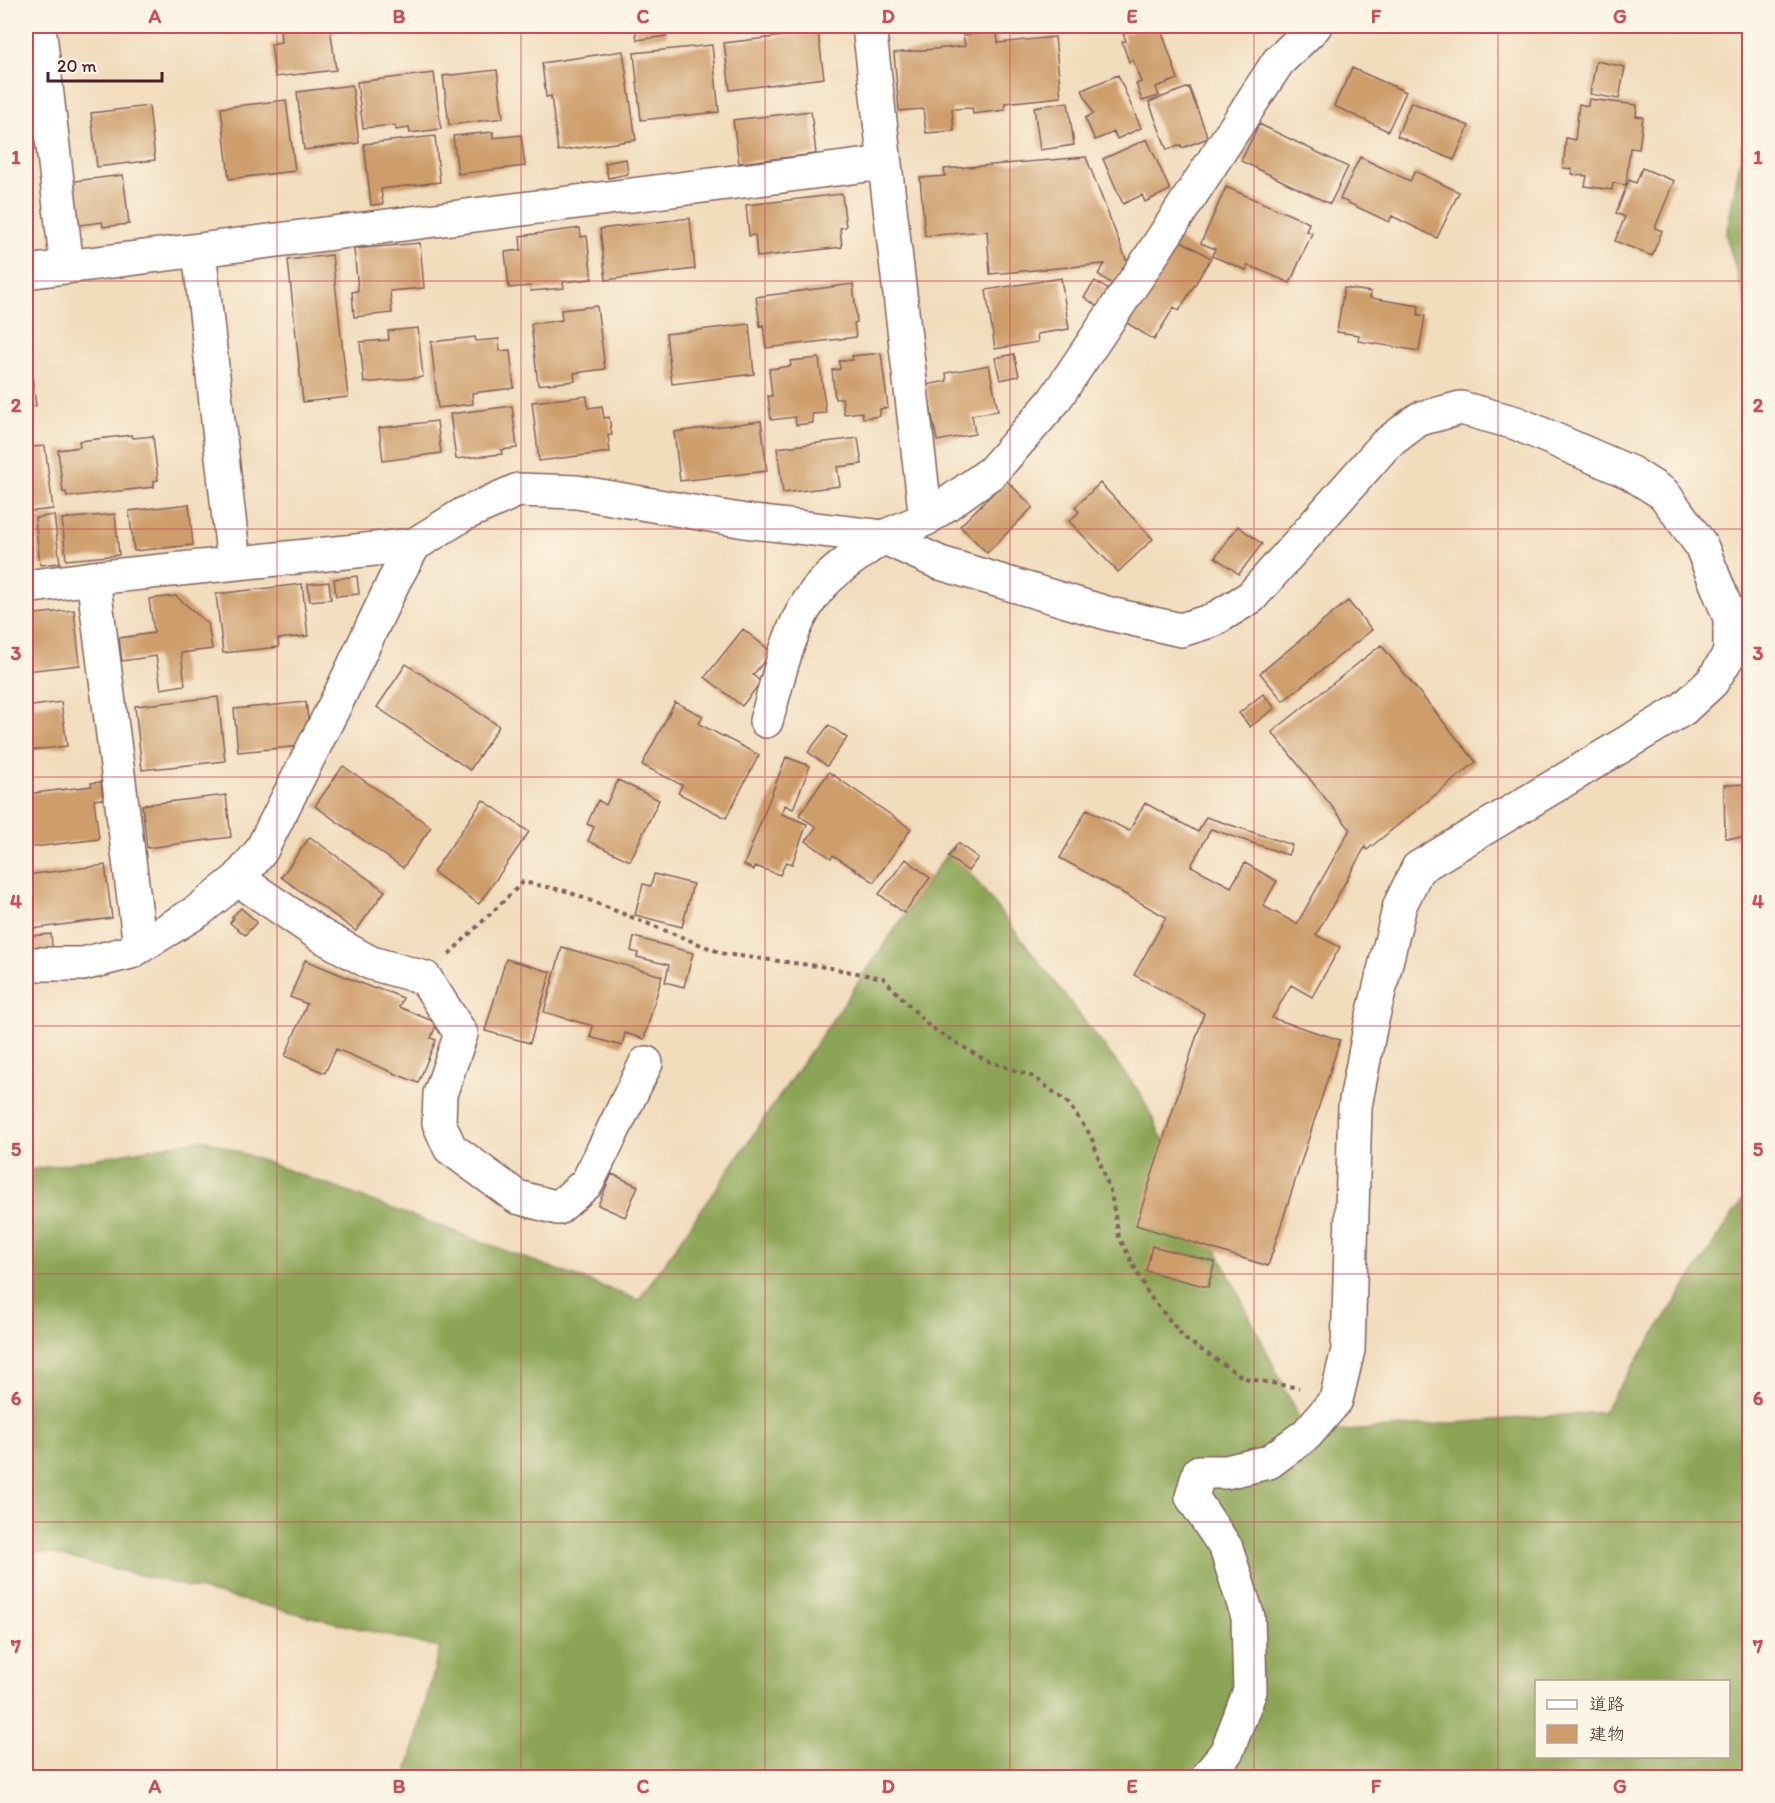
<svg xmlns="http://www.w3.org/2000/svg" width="1775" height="1803" font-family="Itim,'Klee One',sans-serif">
	<rect width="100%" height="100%" fill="#fcf5e5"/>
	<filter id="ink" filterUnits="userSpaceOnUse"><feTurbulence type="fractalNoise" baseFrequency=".0167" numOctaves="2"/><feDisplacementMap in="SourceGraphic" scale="12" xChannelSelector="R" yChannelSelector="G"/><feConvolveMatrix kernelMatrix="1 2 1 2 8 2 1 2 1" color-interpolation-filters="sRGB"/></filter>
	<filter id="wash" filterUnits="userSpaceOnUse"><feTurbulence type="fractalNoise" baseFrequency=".008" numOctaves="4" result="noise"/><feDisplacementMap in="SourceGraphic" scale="24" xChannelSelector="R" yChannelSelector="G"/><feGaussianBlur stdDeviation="1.35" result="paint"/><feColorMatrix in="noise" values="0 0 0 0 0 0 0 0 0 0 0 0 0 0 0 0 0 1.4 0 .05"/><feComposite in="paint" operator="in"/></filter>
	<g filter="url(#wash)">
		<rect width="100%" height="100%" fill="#f1dcbb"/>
		<path fill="#8ca455" stroke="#6b6240" stroke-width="1.5" fill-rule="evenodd" d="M 1749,112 L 1749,313 L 1726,236 Z
			M 951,848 L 1140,1093 L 1307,1434 L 1603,1412 L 1749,1190 L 1749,1777 L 406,1777 L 440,1648 L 53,1554 L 26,1551 L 26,1171 L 204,1139 L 639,1300 ZM 1536,1682 L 1728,1682 L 1728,1756 L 1536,1756 Z"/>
		<g id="blocks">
			<path fill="#cd9d6b" d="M 280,26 L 330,26 L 336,70 L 275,77 L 271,44 L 281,42 Z
				M 635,26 L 666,26 L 667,36 L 637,40 Z
				M 1149,26 L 1160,26 L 1178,79 L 1156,87 L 1159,96 L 1142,101 L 1136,84 L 1141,82 L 1133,60 L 1129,62 L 1122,42 L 1126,41 L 1123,34 Z
				M 818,32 L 824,78 L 730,90 L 724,43 Z
				M 997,32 L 998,43 L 1055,37 L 1061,97 L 1005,103 L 1005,110 L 973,114 L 972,108 L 952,109 L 954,131 L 926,133 L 923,109 L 899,111 L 894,53 L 965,46 L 963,35 Z
				M 712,45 L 719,112 L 641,120 L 634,53 Z
				M 623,51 L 636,140 L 558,151 L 551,96 L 546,97 L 542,63 Z
				M 1596,61 L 1625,67 L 1619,99 L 1590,94 Z
				M 1352,68 L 1406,92 L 1388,131 L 1334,106 Z
				M 497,70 L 503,118 L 449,125 L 443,76 Z
				M 434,73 L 441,129 L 410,133 L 409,128 L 396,130 L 395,125 L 363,128 L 357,82 Z
				M 1118,75 L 1141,128 L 1117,139 L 1114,132 L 1095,140 L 1085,118 L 1093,114 L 1082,90 Z
				M 352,85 L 359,143 L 304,150 L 297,92 Z
				M 1189,87 L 1208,138 L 1182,148 L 1181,145 L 1167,150 L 1149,102 Z
				M 1589,99 L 1637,105 L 1636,116 L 1643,117 L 1639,149 L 1630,148 L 1626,185 L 1613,183 L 1612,190 L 1585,186 L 1587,176 L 1572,174 L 1572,169 L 1563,168 L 1566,138 L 1575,140 L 1579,104 L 1588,106 Z
				M 286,100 L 295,171 L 229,179 L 221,108 Z
				M 1068,102 L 1074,145 L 1040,150 L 1034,107 Z
				M 1411,102 L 1469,126 L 1454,160 L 1397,136 Z
				M 149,106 L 155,160 L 97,167 L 91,113 Z
				M 811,111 L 816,154 L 739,163 L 733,120 Z
				M 1259,124 L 1348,167 L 1330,204 L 1241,161 Z
				M 493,132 L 493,138 L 521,135 L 525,166 L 458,174 L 453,136 Z
				M 435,136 L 440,182 L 381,189 L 383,204 L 371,205 L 364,144 Z
				M 1147,139 L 1170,190 L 1145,202 L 1142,195 L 1123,204 L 1103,159 Z
				M 1086,157 L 1127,262 L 1112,284 L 1098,274 L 1105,264 L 990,274 L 987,231 L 925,236 L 920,178 L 945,176 L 944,169 Z
				M 1360,157 L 1410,181 L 1415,171 L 1459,192 L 1437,238 L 1392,216 L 1389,222 L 1340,199 Z
				M 626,159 L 628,174 L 608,178 L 605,163 Z
				M 1642,168 L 1674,181 L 1655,228 L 1662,231 L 1652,256 L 1615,241 L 1625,217 L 1616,213 L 1629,180 L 1636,183 Z
				M 123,175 L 129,224 L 103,227 L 102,222 L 72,226 L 67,182 Z
				M 1226,187 L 1309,223 L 1306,231 L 1312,233 L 1290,283 L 1248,265 L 1246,270 L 1212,256 L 1215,249 L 1201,243 Z
				M 842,194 L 846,227 L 840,228 L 842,247 L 757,257 L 755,235 L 749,236 L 746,205 Z
				M 690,218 L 695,269 L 606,280 L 600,229 Z
				M 580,228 L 581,237 L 587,236 L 592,279 L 563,282 L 564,288 L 531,291 L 530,286 L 509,288 L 505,252 L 521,250 L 520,236 Z
				M 1178,239 L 1211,258 L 1179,311 L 1174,307 L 1154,340 L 1127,323 Z
				M 420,243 L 424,288 L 390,291 L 392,313 L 354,317 L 352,292 L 358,291 L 354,249 Z
				M 332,255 L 348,397 L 303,402 L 288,260 Z
				M 1061,278 L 1069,329 L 1037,334 L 1038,342 L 995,349 L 986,290 Z
				M 1095,281 L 1110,291 L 1098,307 L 1084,297 Z
				M 853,284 L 857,322 L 854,323 L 856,337 L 766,348 L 763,325 L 760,326 L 756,297 Z
				M 1344,288 L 1371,292 L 1370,298 L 1419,306 L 1418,315 L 1425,316 L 1419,351 L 1358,341 L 1359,335 L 1337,332 Z
				M 597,306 L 605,369 L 574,373 L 575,381 L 538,385 L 531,324 L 562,320 L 561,310 Z
				M 749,324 L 754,374 L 672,384 L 666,334 Z
				M 418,328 L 423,377 L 364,383 L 360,342 L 389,340 L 388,331 Z
				M 475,337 L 476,341 L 499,339 L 500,351 L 510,350 L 514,388 L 472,393 L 473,404 L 438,408 L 431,342 Z
				M 881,353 L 888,408 L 880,409 L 880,416 L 863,418 L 862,412 L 844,414 L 842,398 L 835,399 L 832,370 L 840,369 L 839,361 L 853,360 L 852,356 Z
				M 1014,354 L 1019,376 L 1000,380 L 995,358 Z
				M 819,358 L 826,413 L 812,414 L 813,423 L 796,425 L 795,417 L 771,420 L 768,396 L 772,396 L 769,369 L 791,366 L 790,361 Z
				M 26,361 L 30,361 L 36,406 L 26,408 Z
				M 989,365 L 998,411 L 972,415 L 975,434 L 937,441 L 926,385 L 947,381 L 946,373 Z
				M 587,396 L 588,408 L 602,406 L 604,418 L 609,417 L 612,435 L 608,435 L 610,452 L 539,461 L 532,402 Z
				M 512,406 L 517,448 L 501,450 L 502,454 L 456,459 L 450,414 Z
				M 437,421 L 441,453 L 383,461 L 379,428 Z
				M 761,421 L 767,471 L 680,481 L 674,432 Z
				M 132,435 L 133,438 L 153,436 L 158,480 L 154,481 L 154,487 L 67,497 L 66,492 L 63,492 L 58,450 L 80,447 L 79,441 Z
				M 858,438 L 862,464 L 837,467 L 840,486 L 783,493 L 777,448 Z
				M 26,444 L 32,444 L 32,447 L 45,446 L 53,509 L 26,512 Z
				M 1006,480 L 1033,507 L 987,553 L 960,526 Z
				M 1100,483 L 1153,539 L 1118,572 L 1069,521 L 1079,512 L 1075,507 Z
				M 189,504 L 193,545 L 134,551 L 129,511 Z
				M 115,514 L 119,555 L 66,560 L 62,519 Z
				M 54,515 L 60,563 L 40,565 L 35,518 Z
				M 1238,526 L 1262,544 L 1239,574 L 1215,557 Z
				M 357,576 L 359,594 L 336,596 L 334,579 Z
				M 329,582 L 331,599 L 310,601 L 308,584 Z
				M 302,584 L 308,636 L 278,639 L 279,647 L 223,653 L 216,594 Z
				M 176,596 L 208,624 L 212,649 L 181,653 L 185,685 L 161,689 L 156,656 L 122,661 L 119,638 L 154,633 L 149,599 Z
				M 1348,601 L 1372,630 L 1283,701 L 1260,673 Z
				M 74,610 L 80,665 L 26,671 L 26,615 Z
				M 743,629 L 772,652 L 753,675 L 761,682 L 742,706 L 705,677 Z
				M 1381,645 L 1476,762 L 1367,850 L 1365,847 L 1316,935 L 1340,947 L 1312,997 L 1291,985 L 1272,1018 L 1340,1040 L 1268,1266 L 1136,1225 L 1204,1013 L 1134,975 L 1166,917 L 1060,858 L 1087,809 L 1129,831 L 1145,803 L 1198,832 L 1206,817 L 1292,845 L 1288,855 L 1211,829 L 1191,866 L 1231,887 L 1245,863 L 1277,881 L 1263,906 L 1297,924 L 1350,829 L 1272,732 Z
				M 406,664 L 499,726 L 470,770 L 377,707 Z
				M 1263,694 L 1275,708 L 1250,727 L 1239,713 Z
				M 218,697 L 225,761 L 142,770 L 135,706 Z
				M 61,702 L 67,746 L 26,751 L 26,707 Z
				M 306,702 L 311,745 L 238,752 L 234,709 Z
				M 675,702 L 703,716 L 699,724 L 759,755 L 726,818 L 678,793 L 682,785 L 642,765 Z
				M 829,725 L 847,738 L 827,766 L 808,752 Z
				M 786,757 L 810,766 L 793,809 L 785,805 L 782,814 L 807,824 L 792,864 L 786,862 L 780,875 L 755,866 L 754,870 L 744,865 Z
				M 343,766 L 431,827 L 403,868 L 315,806 Z
				M 829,772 L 911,829 L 874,882 L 833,855 L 831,858 L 806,841 L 816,827 L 799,815 Z
				M 618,780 L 659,800 L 630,861 L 588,841 L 594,827 L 587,824 L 598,800 L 606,805 Z
				M 101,782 L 103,799 L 94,800 L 99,839 L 26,848 L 26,794 L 92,786 L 91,783 Z
				M 1750,784 L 1750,838 L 1725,838 L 1724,785 Z
				M 226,795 L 231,837 L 147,848 L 142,805 Z
				M 483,800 L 529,832 L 479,904 L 433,872 Z
				M 310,837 L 385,891 L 356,931 L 281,877 Z
				M 958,843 L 978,858 L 968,871 L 948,857 Z
				M 906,859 L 930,878 L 904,913 L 879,894 Z
				M 105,865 L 112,918 L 32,929 L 26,875 Z
				M 654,874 L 693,884 L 682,927 L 635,915 L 643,884 L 651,886 Z
				M 241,908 L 257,922 L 245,935 L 230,923 L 234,918 L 232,917 Z
				M 51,934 L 53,957 L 33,959 L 31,936 Z
				M 634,937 L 693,953 L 684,987 L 665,982 L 669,965 L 637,957 L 638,953 L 631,951 Z
				M 562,947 L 662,976 L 644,1039 L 625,1033 L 622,1046 L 590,1037 L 593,1026 L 544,1012 Z
				M 506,959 L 551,972 L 530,1043 L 485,1031 Z
				M 305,960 L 375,989 L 376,987 L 403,998 L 399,1007 L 437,1023 L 431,1038 L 436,1040 L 418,1083 L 336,1049 L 325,1073 L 285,1056 L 307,1004 L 290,997 Z
				M 612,1174 L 638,1186 L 625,1217 L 598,1205 Z
				M 1152,1246 L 1215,1262 L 1208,1287 L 1146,1271 Z"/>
		</g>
	</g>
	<g filter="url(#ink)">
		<use href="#blocks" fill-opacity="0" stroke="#84615d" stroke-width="1.5"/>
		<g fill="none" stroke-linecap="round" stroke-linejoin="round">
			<g stroke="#84615d" stroke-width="36">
				<path id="street" d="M 39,26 L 67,267
					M 869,26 L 926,519
					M 199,251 L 234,563
					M 26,272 L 884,163
					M 93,578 L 140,946
					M 26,587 L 93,578 L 414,545
					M 766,721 C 778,681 786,635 810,600 C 827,573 858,555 883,537 L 940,563 L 1110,614 L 1181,630 L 1213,620 L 1251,597 L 1385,445 L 1419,419 L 1461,408 L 1516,423 L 1631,473 L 1664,494 L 1701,545 L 1730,618 L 1730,653 L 1712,682 L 1683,709 L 1418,868 L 1400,905 L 1370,1028 L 1355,1106 L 1348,1350 L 1336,1400 L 1307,1434 L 1269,1462 L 1226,1472 L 1199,1472 L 1192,1497 L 1226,1548 L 1248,1617 L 1250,1691 L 1227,1751 L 1207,1778
					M 238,879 L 322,936 L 371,963 L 425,978 L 461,1034 L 440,1094 L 439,1123 L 450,1148 L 517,1197 L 558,1208 L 587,1183 L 646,1063
					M 26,964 L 83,964 L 131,952 L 198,911 L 238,879 L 261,851 L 338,699 L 394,581 L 414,545 L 464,514 L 518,490 L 577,492 L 745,521 L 883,537 L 926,519 L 992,472 L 1053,402 L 1140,273 L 1278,62 L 1315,26"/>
			</g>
			<path stroke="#84615d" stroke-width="4" stroke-dasharray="4.5 4.5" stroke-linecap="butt" d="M 449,954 L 523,882 L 566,891 L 724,954 L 825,967 L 883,978 L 930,1027 L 985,1060 L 1034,1077 L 1068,1103 L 1091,1136 L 1111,1194 L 1119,1237 L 1149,1295 L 1185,1339 L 1244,1378 L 1299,1388"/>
			<use href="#street" stroke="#fff" stroke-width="33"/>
		</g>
	</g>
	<path fill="none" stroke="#d1495b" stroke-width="1.5" stroke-opacity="0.55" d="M 277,26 L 277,1778M 521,26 L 521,1778M 765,26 L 765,1778M 1010,26 L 1010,1778M 1254,26 L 1254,1778M 1498,26 L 1498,1778M 26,281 L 1750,281M 26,529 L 1750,529M 26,777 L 1750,777M 26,1026 L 1750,1026M 26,1274 L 1750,1274M 26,1522 L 1750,1522"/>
	<rect width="1775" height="1803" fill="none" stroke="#fcf5e5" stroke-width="66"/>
	<rect x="1535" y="1680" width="195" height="78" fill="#fcf5e5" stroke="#b59f9b" stroke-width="1.5"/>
	<rect x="1547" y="1700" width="30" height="9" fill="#ffffff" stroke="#b59f9b" stroke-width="1.5"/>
	<text x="1589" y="1710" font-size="18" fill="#4a1f2b">道路</text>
	<rect x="1547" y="1725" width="30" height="18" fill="#cd9d6b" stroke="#b59f9b" stroke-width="1.5"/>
	<text x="1589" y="1740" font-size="18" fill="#4a1f2b">建物</text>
	<path d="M48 72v9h114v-9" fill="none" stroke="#4a1f2b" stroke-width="3"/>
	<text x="57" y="72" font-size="18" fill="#4a1f2b" stroke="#fcf5e5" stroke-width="4.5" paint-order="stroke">20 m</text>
	<rect x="33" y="33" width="1709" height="1737" fill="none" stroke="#d1495b" stroke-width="2"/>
	<g font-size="20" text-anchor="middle" font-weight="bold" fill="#d1495b">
		<text x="155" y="23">A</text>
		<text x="399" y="23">B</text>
		<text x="643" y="23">C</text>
		<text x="888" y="23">D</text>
		<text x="1132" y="23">E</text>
		<text x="1376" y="23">F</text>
		<text x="1620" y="23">G</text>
		<text x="16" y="164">1</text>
		<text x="1758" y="164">1</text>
		<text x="16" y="412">2</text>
		<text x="1758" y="412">2</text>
		<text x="16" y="660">3</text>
		<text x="1758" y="660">3</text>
		<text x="16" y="908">4</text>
		<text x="1758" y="908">4</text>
		<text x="16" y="1156">5</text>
		<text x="1758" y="1156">5</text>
		<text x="16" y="1405">6</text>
		<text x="1758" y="1405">6</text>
		<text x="16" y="1653">7</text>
		<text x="1758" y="1653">7</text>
		<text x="155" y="1793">A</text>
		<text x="399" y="1793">B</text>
		<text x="643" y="1793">C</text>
		<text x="888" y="1793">D</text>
		<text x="1132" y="1793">E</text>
		<text x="1376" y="1793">F</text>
		<text x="1620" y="1793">G</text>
	</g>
</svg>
